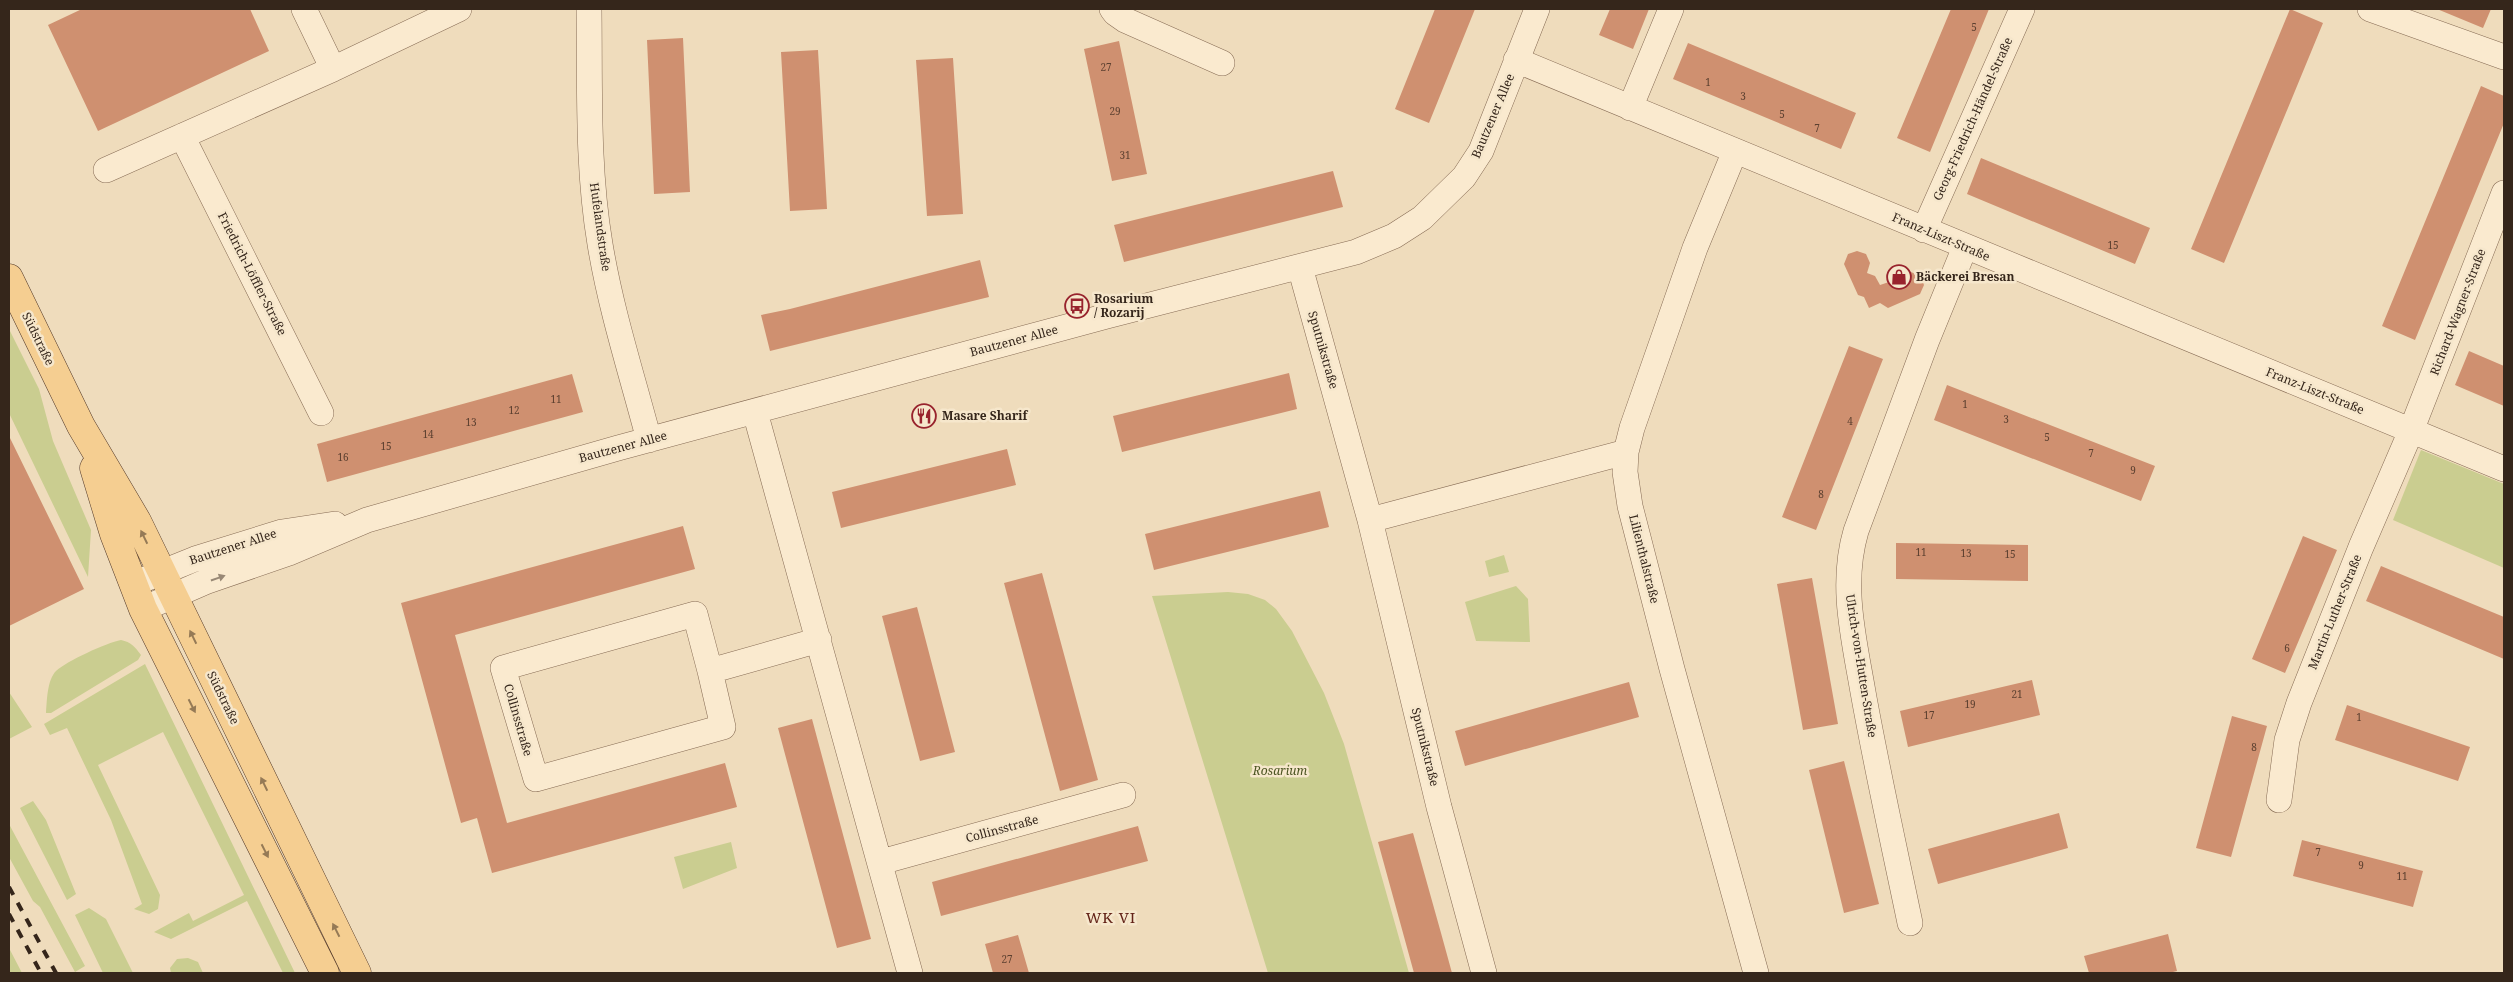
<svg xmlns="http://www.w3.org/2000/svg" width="2513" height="982" font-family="'Noto Serif',serif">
	<rect width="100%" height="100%" fill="#efdcbc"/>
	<path fill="#cacd90" d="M 9,329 L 39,389 L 53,441 L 91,530 L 88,577 L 9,413 Z
		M 2421,450 L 2504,484 L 2504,568 L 2393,520 Z
		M 1504,555 L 1509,572 L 1489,577 L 1485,561 Z
		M 1516,586 L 1528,599 L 1530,642 L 1476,641 L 1465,602 Z
		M 1228,592 L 1248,594 L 1265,600 L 1276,609 L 1292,631 L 1324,693 L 1344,744 L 1409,973 L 1268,973 L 1152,596 Z
		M 121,640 C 131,642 135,647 141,655 L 138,660 L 51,713 L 46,713 C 47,701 47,680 56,671 C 67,661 106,643 121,640 Z
		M 145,664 L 295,973 L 283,973 L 247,901 L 171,939 L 154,932 L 189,913 L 193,921 L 244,895 L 163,732 L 98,765 L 160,895 L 158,909 L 149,914 L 134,909 L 142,904 L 111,820 L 67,728 L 50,735 L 44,724 Z
		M 9,692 L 32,727 L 9,739 Z
		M 33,801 L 46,820 L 76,894 L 67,900 L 20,808 Z
		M 9,824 L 85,966 L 75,972 L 40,907 L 33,901 L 9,857 Z
		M 731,842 L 737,868 L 683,889 L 674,857 Z
		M 89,908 L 106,919 L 133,973 L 103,973 L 75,915 Z
		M 9,948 L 22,973 L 9,973 Z
		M 188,958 L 198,962 L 203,973 L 171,973 L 170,968 L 177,959 Z"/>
	<path fill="#cf9070" d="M 82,9 L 250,9 L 269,51 L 98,131 L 48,25 Z
		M 1435,9 L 1475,9 L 1429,123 L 1395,109 Z
		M 1610,9 L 1649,9 L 1633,49 L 1599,35 Z
		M 1951,9 L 1989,9 L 1930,152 L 1897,138 Z
		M 2290,9 L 2323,23 L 2224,263 L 2191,249 Z
		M 2437,9 L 2491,9 L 2483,28 Z
		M 683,38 L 690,192 L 654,194 L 647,40 Z
		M 1119,41 L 1147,174 L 1112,181 L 1084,49 Z
		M 1688,43 L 1856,113 L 1841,149 L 1673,79 Z
		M 818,50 L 827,209 L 790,211 L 781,52 Z
		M 953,58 L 963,214 L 927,216 L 916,60 Z
		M 2481,86 L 2504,96 L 2504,123 L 2415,340 L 2382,326 Z
		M 1981,158 L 2150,228 L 2135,264 L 1967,194 Z
		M 1333,171 L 1343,207 L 1124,262 L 1114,225 Z
		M 1857,251 L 1866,254 L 1870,263 L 1867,273 L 1875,276 L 1880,285 L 1889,282 L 1898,285 L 1902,276 L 1911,272 L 1920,276 L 1924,285 L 1920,294 L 1888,308 L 1880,303 L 1869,308 L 1864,297 L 1858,295 L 1844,264 L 1848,254 Z
		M 980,260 L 989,297 L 770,351 L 761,315 L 790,309 Z
		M 1849,346 L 1883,359 L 1816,530 L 1782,517 Z
		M 2469,351 L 2504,366 L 2504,406 L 2455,385 Z
		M 1289,373 L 1297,409 L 1122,452 L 1113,416 Z
		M 572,374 L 583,412 L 327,482 L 317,444 Z
		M 1947,385 L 2155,466 L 2141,501 L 1934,420 Z
		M 9,436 L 84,589 L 9,626 Z
		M 1007,449 L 1016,485 L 841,528 L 832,492 Z
		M 1320,491 L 1329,527 L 1154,570 L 1145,534 Z
		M 683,526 L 695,569 L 455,635 L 507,823 L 725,763 L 737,807 L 492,873 L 477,818 L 461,823 L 401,603 Z
		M 2303,536 L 2337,550 L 2285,673 L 2252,659 Z
		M 1896,543 L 2028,545 L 2028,581 L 1896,579 Z
		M 2381,566 L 2504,617 L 2504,659 L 2366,601 Z
		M 1042,573 L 1098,780 L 1060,791 L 1004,583 Z
		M 1812,578 L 1838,724 L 1803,730 L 1777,584 Z
		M 917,607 L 955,752 L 920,761 L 882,616 Z
		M 2032,680 L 2040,715 L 1908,747 L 1900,711 Z
		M 1629,682 L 1639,717 L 1465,766 L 1455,731 Z
		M 2347,705 L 2470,747 L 2458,781 L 2335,740 Z
		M 2232,716 L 2267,726 L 2231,857 L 2196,848 Z
		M 812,719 L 871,939 L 837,948 L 778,728 Z
		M 1844,761 L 1879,904 L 1844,913 L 1809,770 Z
		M 2059,813 L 2068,848 L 1938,884 L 1928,849 Z
		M 1138,826 L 1148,861 L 941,916 L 932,882 Z
		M 1413,833 L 1441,933 L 1452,973 L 1414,973 L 1378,842 Z
		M 2302,840 L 2423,871 L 2413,907 L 2293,876 Z
		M 2168,934 L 2177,971 L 2169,973 L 2089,973 L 2084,956 Z
		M 1018,935 L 1029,973 L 993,973 L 985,944 Z"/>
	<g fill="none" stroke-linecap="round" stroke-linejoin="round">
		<g stroke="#876c55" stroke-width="26">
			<path id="minor" d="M 304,9 L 333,69
				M 589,9 C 590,87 587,167 600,244 C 611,311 632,375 649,440
				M 1112,9 L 1115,13 L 1125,20 L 1222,63
				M 2370,9 L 2504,57
				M 1516,60 L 2504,469
				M 1630,108 L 1671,9
				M 182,136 L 321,413
				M 1735,151 L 1695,248 L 1632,428 L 1626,452 L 1625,472 L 1630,506 L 1672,669 L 1756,973
				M 106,170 L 333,69 L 459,9
				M 1924,230 L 2022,9
				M 1300,267 L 1370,520 L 1626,452
				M 755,412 L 910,973
				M 1370,520 L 1439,807 L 1484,973
				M 133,584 L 195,559 L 282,532 L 335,524
				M 143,609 L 205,582 L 289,553 L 367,520 L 618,448 L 1107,316 L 1356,252 L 1394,236 L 1422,218 L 1464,177 L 1481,151 L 1537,9
				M 710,671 L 723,727 L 536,779 L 503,668 L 695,614 L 710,671 L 819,640
				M 2279,800 L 2287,740 L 2299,703 L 2361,547 L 2411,431 L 2504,193
				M 881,862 L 1123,795
				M 1910,923 C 1894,846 1877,770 1863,692 C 1854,639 1840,585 1856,531 L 1927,340 L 1965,247"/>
		</g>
		<g stroke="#543a2a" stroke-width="29">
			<path id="major" d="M 9,278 L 81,426 L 137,521 L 357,973
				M 94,468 L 114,534 L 143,609 L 325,973"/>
		</g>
		<use href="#minor" stroke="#faeacf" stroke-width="25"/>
		<use href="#major" stroke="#f5ce91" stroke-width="28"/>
		<path stroke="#35261b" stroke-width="4" stroke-dasharray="9 9" stroke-linecap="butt" d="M 9,887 L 56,973
			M 9,914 L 41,973"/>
	</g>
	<defs><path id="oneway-solid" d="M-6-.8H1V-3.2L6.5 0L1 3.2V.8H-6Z" transform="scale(1.25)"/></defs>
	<g fill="#957a56">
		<use href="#oneway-solid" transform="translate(144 537) rotate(-116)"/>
		<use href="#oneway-solid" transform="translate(193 637) rotate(-116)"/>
		<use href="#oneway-solid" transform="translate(192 706) rotate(63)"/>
		<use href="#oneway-solid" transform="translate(264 784) rotate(-116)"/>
		<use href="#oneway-solid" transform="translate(265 851) rotate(63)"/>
		<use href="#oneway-solid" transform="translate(336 930) rotate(-117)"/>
	</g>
	<use fill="#988875" href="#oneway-solid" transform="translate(218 578) rotate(-19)"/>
	<defs>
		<g id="shop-ring" transform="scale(1.25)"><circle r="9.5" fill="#f6e7cc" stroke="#98232d" stroke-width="1.5"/><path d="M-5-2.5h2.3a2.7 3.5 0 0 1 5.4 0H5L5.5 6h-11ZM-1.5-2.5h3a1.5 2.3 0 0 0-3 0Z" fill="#98232d"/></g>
		<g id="bus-ring" transform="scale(1.25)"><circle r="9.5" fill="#f6e7cc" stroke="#98232d" stroke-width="1.5"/><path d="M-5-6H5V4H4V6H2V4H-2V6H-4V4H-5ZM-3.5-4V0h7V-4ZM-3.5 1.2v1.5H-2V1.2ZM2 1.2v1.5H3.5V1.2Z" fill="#98232d"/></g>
		<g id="restaurant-ring" transform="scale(1.25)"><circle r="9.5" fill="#f6e7cc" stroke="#98232d" stroke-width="1.5"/><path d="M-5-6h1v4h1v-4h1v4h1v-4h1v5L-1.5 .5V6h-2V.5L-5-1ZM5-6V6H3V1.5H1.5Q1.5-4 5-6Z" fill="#98232d"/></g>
	</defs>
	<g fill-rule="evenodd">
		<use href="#shop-ring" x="1899" y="277"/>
		<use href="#bus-ring" x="1077" y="306"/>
		<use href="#restaurant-ring" x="924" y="416"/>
	</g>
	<g text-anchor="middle" stroke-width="5" stroke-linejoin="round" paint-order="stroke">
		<g font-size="10" fill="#5c4030">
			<text x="1974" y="31">5</text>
			<text x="1106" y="71">27</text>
			<text x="1708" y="86">1</text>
			<text x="1743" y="100">3</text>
			<text x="1115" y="115">29</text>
			<text x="1782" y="118">5</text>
			<text x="1817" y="132">7</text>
			<text x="1125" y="159">31</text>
			<text x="2113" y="249">15</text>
			<text x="556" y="403">11</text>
			<text x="1965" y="408">1</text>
			<text x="514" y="414">12</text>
			<text x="2006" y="423">3</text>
			<text x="1850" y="425">4</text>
			<text x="471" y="426">13</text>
			<text x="428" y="438">14</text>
			<text x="2047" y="441">5</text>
			<text x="386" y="450">15</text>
			<text x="2091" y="457">7</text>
			<text x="343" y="461">16</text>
			<text x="2133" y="474">9</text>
			<text x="1821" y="498">8</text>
			<text x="1921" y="556">11</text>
			<text x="1966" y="557">13</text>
			<text x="2010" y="558">15</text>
			<text x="2287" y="652">6</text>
			<text x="2017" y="698">21</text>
			<text x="1970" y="708">19</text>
			<text x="1929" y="719">17</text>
			<text x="2359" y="721">1</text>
			<text x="2254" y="751">8</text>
			<text x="2318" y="856">7</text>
			<text x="2361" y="869">9</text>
			<text x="2402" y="880">11</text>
			<text x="1007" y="963">27</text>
		</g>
		<g font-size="12" fill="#35261b" stroke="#f6e7cc">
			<text transform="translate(1493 116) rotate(-67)" y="4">Bautzener Allee</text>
			<text transform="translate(1973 119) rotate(-66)" y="4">Georg-Friedrich-Händel-Straße</text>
			<text transform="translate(600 227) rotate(82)" y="4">Hufelandstraße</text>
			<text transform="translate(1941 237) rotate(23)" y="4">Franz-Liszt-Straße</text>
			<text transform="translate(252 274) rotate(63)" y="4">Friedrich-Löffler-Straße</text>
			<text transform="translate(2458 312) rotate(-69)" y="4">Richard-Wagner-Straße</text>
			<text transform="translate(38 339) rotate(64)" y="4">Südstraße</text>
			<text transform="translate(1014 341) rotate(-15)" y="4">Bautzener Allee</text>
			<text transform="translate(1323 350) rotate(74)" y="4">Sputnikstraße</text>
			<text transform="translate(2315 391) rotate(22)" y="4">Franz-Liszt-Straße</text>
			<text transform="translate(623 447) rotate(-15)" y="4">Bautzener Allee</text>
			<text transform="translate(233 547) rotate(-18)" y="4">Bautzener Allee</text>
			<text transform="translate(1644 559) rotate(76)" y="4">Lilienthalstraße</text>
			<text transform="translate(2335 612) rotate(-68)" y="4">Martin-Luther-Straße</text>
			<text transform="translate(1861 666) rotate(81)" y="4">Ulrich-von-Hutten-Straße</text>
			<text transform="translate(223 698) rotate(64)" y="4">Südstraße</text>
			<text transform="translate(518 720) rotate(74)" y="4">Collinsstraße</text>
			<text transform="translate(1425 747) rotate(76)" y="4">Sputnikstraße</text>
			<text transform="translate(1002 829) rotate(-15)" y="4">Collinsstraße</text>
		</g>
		<g font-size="12" font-weight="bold" fill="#35261b" stroke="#f6e7cc" text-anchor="start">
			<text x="1916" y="281">Bäckerei Bresan</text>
			<text x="1094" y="303">Rosarium<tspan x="1094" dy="14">/ Rozarij</tspan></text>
			<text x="942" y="420">Masare Sharif</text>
		</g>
		<g font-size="12" font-style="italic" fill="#4a5320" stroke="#f6e7cc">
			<text x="1280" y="775">Rosarium</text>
		</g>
		<g font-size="15" letter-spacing="1" fill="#632318" stroke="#f6e7cc">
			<text x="1111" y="923">WK VI</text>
		</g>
	</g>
	<rect width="2513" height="982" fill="none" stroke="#35261b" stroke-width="20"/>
</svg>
